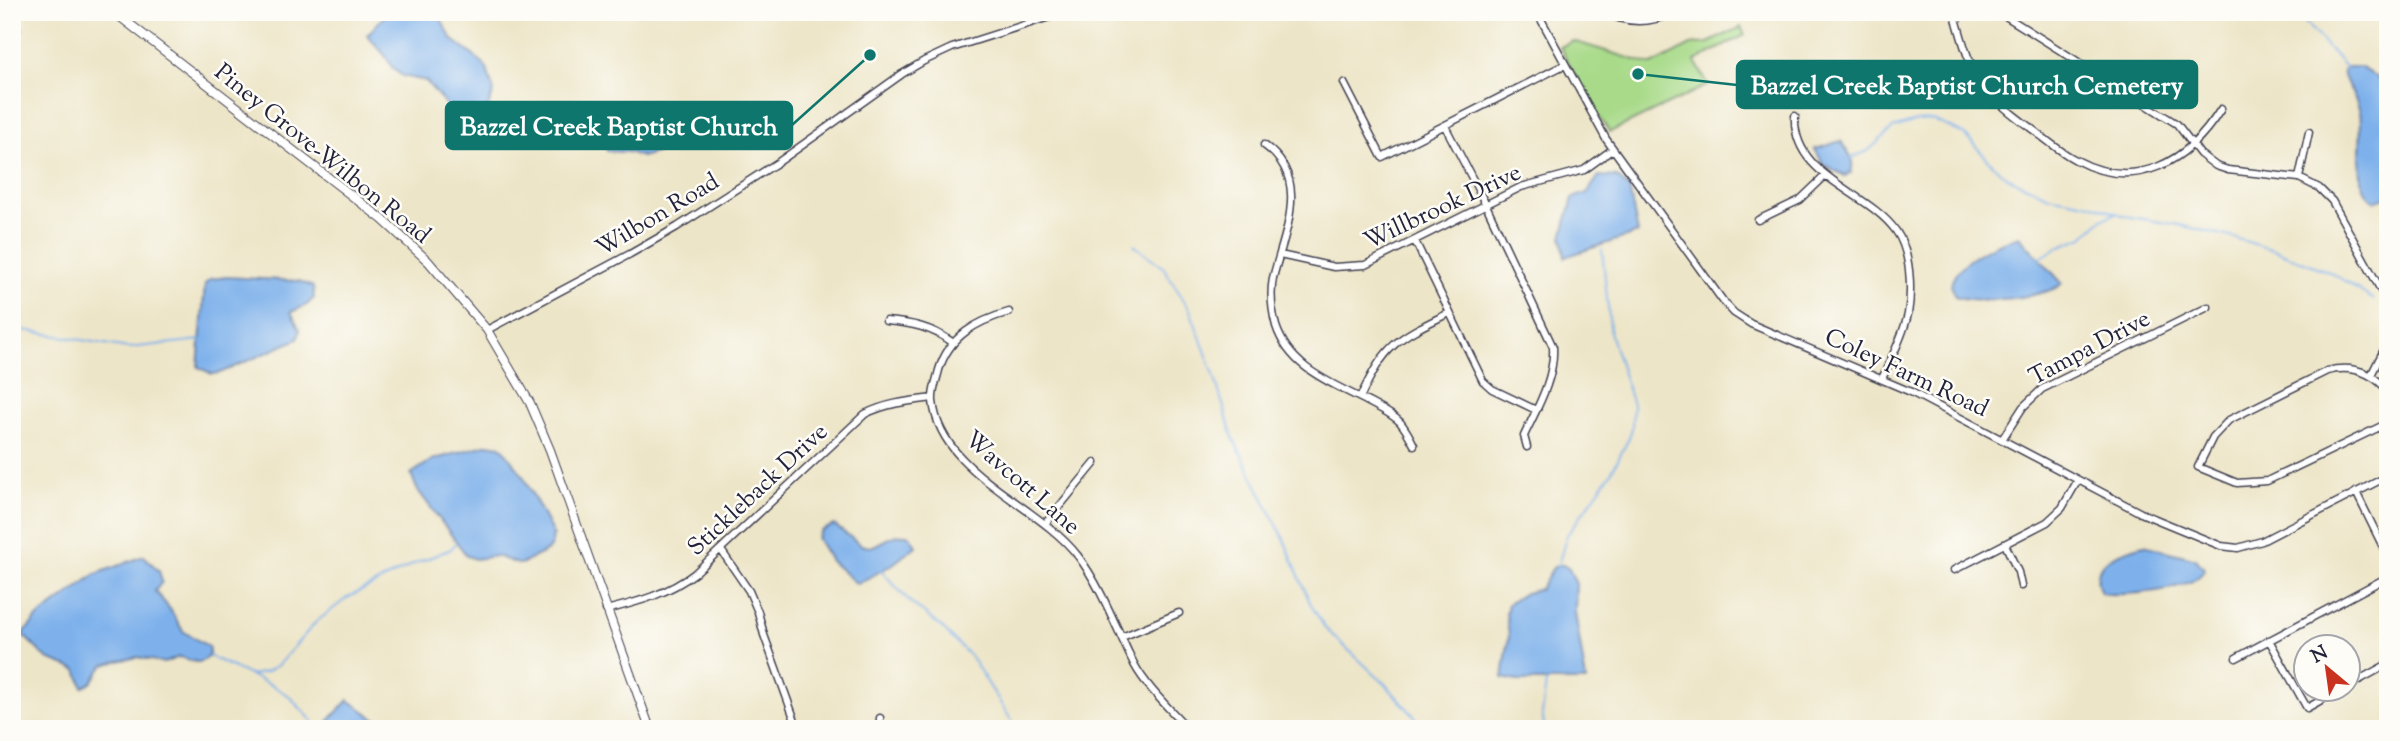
<svg xmlns="http://www.w3.org/2000/svg" width="2400" height="741" font-family="'Sorts Mill Goudy',serif">
	<rect width="100%" height="100%" fill="#fdfcf7"/>
	<filter id="ink" filterUnits="userSpaceOnUse"><feTurbulence type="fractalNoise" baseFrequency=".0143" numOctaves="2"/><feDisplacementMap in="SourceGraphic" scale="14" xChannelSelector="R" yChannelSelector="G"/><feConvolveMatrix kernelMatrix="1 2 1 2 8 2 1 2 1" color-interpolation-filters="sRGB"/></filter>
	<filter id="wash" filterUnits="userSpaceOnUse"><feTurbulence type="fractalNoise" baseFrequency=".00686" numOctaves="4" result="noise"/><feDisplacementMap in="SourceGraphic" scale="28" xChannelSelector="R" yChannelSelector="G"/><feGaussianBlur stdDeviation="1.57" result="paint"/><feColorMatrix in="noise" values="0 0 0 0 0 0 0 0 0 0 0 0 0 0 0 0 0 1.4 0 .05"/><feComposite in="paint" operator="in"/></filter>
	<g filter="url(#wash)">
		<rect width="100%" height="100%" fill="#ede5c7"/>
		<path fill="#a8da89" stroke="#657e62" stroke-width="2" d="M 1741,27 L 1745,35 L 1695,61 L 1708,85 L 1610,132 L 1596,114 L 1560,47 L 1573,41 L 1652,65 L 1691,45 L 1708,43 Z"/>
		<path fill="#7eb1eb" stroke="#506a93" stroke-width="2" d="M 388,12 L 437,12 L 452,39 L 483,63 L 487,69 L 494,92 L 486,111 L 471,115 L 451,111 L 426,81 L 403,76 L 394,70 L 384,54 L 367,35 Z
			M 2346,67 L 2359,67 L 2388,83 L 2388,197 L 2375,201 C 2351,188 2364,135 2360,112 C 2357,98 2346,86 2343,72 Z
			M 611,122 L 629,134 L 649,131 L 675,138 L 678,142 L 676,146 L 642,157 L 628,152 L 607,151 L 605,142 Z
			M 1841,141 L 1853,161 L 1851,173 L 1845,176 L 1823,164 L 1815,149 Z
			M 1599,176 L 1617,177 L 1629,188 L 1638,233 L 1565,257 L 1562,237 L 1573,198 L 1587,193 Z
			M 2019,236 L 2062,283 L 2059,286 C 2037,298 1979,304 1955,296 L 1951,284 C 1959,258 1996,244 2019,236 Z
			M 227,277 L 299,281 L 313,287 L 314,298 L 307,305 L 291,312 L 300,330 L 298,339 L 220,373 L 212,374 L 198,367 L 205,284 L 211,279 Z
			M 488,444 L 501,446 L 522,474 L 553,534 L 552,543 L 548,550 L 524,563 L 518,564 L 496,556 L 475,559 L 467,556 L 417,489 L 411,474 L 432,460 Z
			M 834,525 L 861,545 L 870,547 C 883,543 894,531 910,536 L 916,546 L 893,564 L 857,584 L 831,561 L 817,538 L 821,531 Z
			M 2144,545 L 2196,559 L 2204,569 C 2198,591 2121,597 2101,593 C 2086,560 2121,552 2144,545 Z
			M 144,556 L 159,571 L 162,582 L 155,591 L 170,609 L 183,631 L 209,647 L 209,656 C 195,668 194,659 179,657 L 164,663 L 138,657 L 118,661 L 104,665 L 91,683 L 83,687 L 77,670 L 47,659 L 26,638 L 20,637 L 38,617 L 96,574 Z
			M 1558,565 L 1563,565 L 1569,569 L 1576,584 L 1575,612 L 1586,681 L 1517,681 L 1503,678 L 1509,635 L 1506,613 L 1508,604 L 1523,594 L 1540,589 L 1553,568 Z
			M 348,700 C 370,713 373,722 400,729 L 321,729 Z"/>
		<g fill="none" stroke-linecap="round" stroke-linejoin="round">
			<path stroke="#7eb1eb" stroke-width="2" d="M 2296,12 L 2346,68
				M 488,108 L 571,127 L 609,132
				M 1851,158 L 1868,151 L 1893,128 L 1916,121 L 1933,120 L 1964,134 L 2000,172 L 2009,178 L 2049,196 L 2091,204 L 2125,216 L 2179,225 L 2231,237 L 2274,250 L 2332,273 L 2374,300
				M 1134,245 L 1163,267 L 1190,310 L 1213,372 L 1233,438 L 1283,537 L 1311,605 L 1325,628 L 1385,684 L 1426,729
				M 2039,259 L 2056,248 L 2083,237 L 2102,219 L 2114,214
				M 12,328 L 128,348 L 201,340
				M 1558,565 L 1567,535 L 1611,473 L 1629,438 L 1632,428 L 1633,405 L 1611,336 L 1602,250
				M 880,569 L 909,601 L 941,627 L 971,657 L 1017,729
				M 209,656 L 275,687 L 289,696 L 320,729
				M 251,675 L 266,672 L 278,665 L 316,622 L 347,598 L 414,564 L 451,549 L 455,544
				M 1545,729 L 1542,714 L 1546,682"/>
		</g>
	</g>
	<g filter="url(#ink)">
		<g fill="none" stroke-linecap="round" stroke-linejoin="round">
			<g stroke="#403f50" stroke-width="9">
				<path id="minor" d="M 1537,12 L 1606,139 L 1723,301 L 1734,313 L 1751,324 L 1911,392 L 2141,513 L 2221,546 L 2238,548 L 2262,541 L 2388,476
					M 1605,12 C 1626,24 1651,24 1673,12
					M 1954,12 C 1962,37 1966,60 1981,82 C 1996,103 2016,117 2036,132 C 2049,142 2062,153 2076,160 C 2136,192 2188,162 2221,109
					M 1999,12 L 2177,124 L 2200,154 L 2216,166 L 2228,170 L 2299,178 L 2319,188 L 2332,201 L 2388,303
					M 12,22 L 17,30
					M 1344,83 L 1382,157 L 1564,65
					M 1795,116 C 1792,177 1867,190 1896,231 C 1911,252 1912,290 1908,314 C 1903,337 1891,358 1882,379
					M 1445,126 L 1486,205 L 1553,347 C 1555,378 1537,408 1524,436 L 1527,447
					M 1264,145 C 1312,179 1284,233 1273,278 C 1270,294 1272,311 1276,326 C 1290,369 1332,383 1368,402 C 1379,408 1391,413 1400,422 C 1406,429 1410,437 1414,445
					M 2299,178 L 2309,132
					M 1758,220 L 1800,200 L 1826,175
					M 1415,241 L 1483,381 L 1492,389 L 1536,410
					M 1280,255 L 1334,267 L 1365,265 L 1521,187 L 1584,170 L 1613,149
					M 1009,312 C 977,321 949,336 939,370 C 937,379 932,391 933,401 C 940,473 1037,503 1078,556 C 1102,588 1116,628 1134,664 C 1147,688 1170,709 1188,729
					M 886,321 C 912,323 931,327 952,342
					M 487,330 L 630,254 L 677,227 L 780,161 L 902,74 L 924,61 L 952,48 L 1065,12
					M 2371,375 L 2388,342
					M 2388,391 C 2372,372 2351,365 2327,371 L 2229,420 L 2213,437 L 2198,467 L 2237,483 L 2267,481 L 2388,423
					M 1360,398 C 1386,343 1396,339 1449,313
					M 2003,438 L 2023,407 L 2042,389 L 2208,307
					M 2356,492 L 2388,557
					M 1045,524 L 1095,463
					M 2005,544 L 2018,572 L 2021,586
					M 721,550 L 749,591 L 758,612 L 764,635 L 798,729
					M 1954,570 L 2047,522 L 2062,508 L 2078,480
					M 606,610 C 638,602 668,594 695,573 L 865,414 C 887,403 909,401 933,398
					M 1122,637 L 1179,613
					M 2269,640 L 2307,708 L 2343,688
					M 2236,658 L 2388,577
					M 2348,686 L 2388,664
					M 879,729 L 880,718"/>
			</g>
			<g stroke="#403f50" stroke-width="10">
				<path id="tertiary" d="M 114,12 L 382,219 L 428,261 L 487,330 L 530,403 L 550,450 L 650,729"/>
			</g>
			<use href="#minor" stroke="#fff" stroke-width="6"/>
			<use href="#tertiary" stroke="#fff" stroke-width="8"/>
		</g>
	</g>
	<g text-anchor="middle" stroke-width="5" stroke-linejoin="round" paint-order="stroke">
		<g font-size="24" fill="#22223b" stroke="#fdfcf7">
			<text transform="translate(323 153) rotate(39)" y="8">Piney Grove-Wilbon Road</text>
			<text transform="translate(1442 206) rotate(-25)" y="8">Willbrook Drive</text>
			<text transform="translate(657 214) rotate(-31)" y="8">Wilbon Road</text>
			<text transform="translate(2089 347) rotate(-28)" y="8">Tampa Drive</text>
			<text transform="translate(1907 372) rotate(25)" y="8">Coley Farm Road</text>
			<text transform="translate(1023 482) rotate(41)" y="8">Wavcott Lane</text>
			<text transform="translate(757 489) rotate(-43)" y="8">Stickleback Drive</text>
		</g>
	</g>
	<path fill="none" stroke="#0f766e" stroke-width="2.5" d="M1638 74L1737 85M870 55L792 125"/>
	<g fill="#0f766e" stroke="#fdfcf7" stroke-width="2.5">
		<circle cx="1638" cy="74" r="7"/>
		<circle cx="870" cy="55" r="7"/>
	</g>
	<g fill="#0f766e" stroke="#0f766e" stroke-width="2.5">
		<rect x="1737" y="61" width="460" height="47" rx="7"/>
		<rect x="446" y="102" width="346" height="47" rx="7"/>
	</g>
	<g font-size="26" text-anchor="middle" font-weight="bold" fill="#fff">
		<text x="1967" y="94">Bazzel Creek Baptist Church Cemetery</text>
		<text x="619" y="135">Bazzel Creek Baptist Church</text>
	</g>
	<rect width="2400" height="741" fill="none" stroke="#fdfcf7" stroke-width="42"/>
	<g transform="translate(2327 668) rotate(331)"><circle r="33" fill="#fdfcf7" stroke="#a5a5ac" stroke-width="2"/>
	<path d="M0-5L12 26L0 18L-12 26Z" fill="#c8321e"/>
	<text y="-10" font-size="19" font-weight="bold" text-anchor="middle" fill="#22223b">N</text>
	</g>
</svg>
